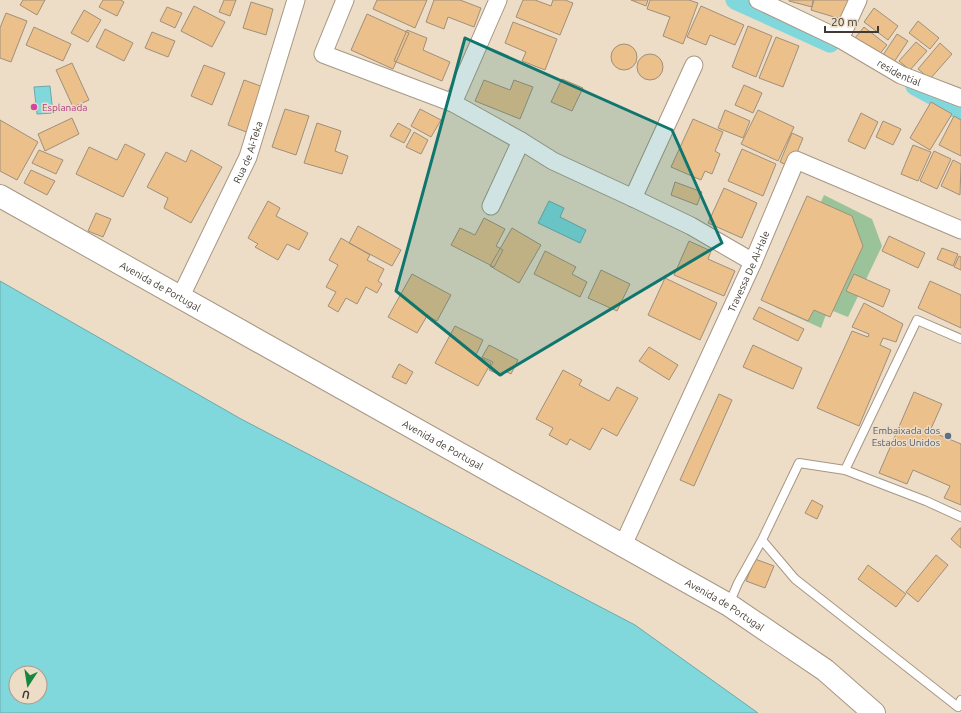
<svg xmlns="http://www.w3.org/2000/svg" width="961" height="713" font-family="Ubuntu,sans-serif">
	<rect width="100%" height="100%" fill="#eddcc6"/>
	<path fill="#9bc399" d="M 824,195 L 872,219 L 882,246 L 848,317 L 828,309 L 821,328 L 775,307 Z"/>
	<path fill="#80d8dc" stroke="#6da9a9" fill-rule="evenodd" d="M 50,86 L 53,113 L 37,114 L 34,87 Z
		M 549,201 L 564,208 L 560,217 L 586,230 L 580,243 L 538,223 Z
		M 0,281 L 241,419 L 635,625 L 758,713 L 0,713 ZM 16,673 L 40,673 L 40,697 L 16,697 Z"/>
	<g fill="none" stroke-linecap="round" stroke-linejoin="round">
		<path stroke="#80d8dc" stroke-width="19" d="M 735,0 L 830,43
			M 915,86 L 961,111"/>
	</g>
	<path fill="#ebc08a" stroke="#a08f7b" d="M 23,0 L 45,0 L 37,15 L 20,5 Z
		M 103,0 L 121,0 L 124,2 L 117,16 L 99,7 Z
		M 224,0 L 236,0 L 230,16 L 219,12 Z
		M 377,0 L 427,0 L 415,28 L 373,9 Z
		M 434,0 L 460,0 L 481,8 L 474,27 L 448,17 L 444,29 L 426,22 Z
		M 523,0 L 535,0 L 551,6 L 553,0 L 565,0 L 573,3 L 560,35 L 516,17 Z
		M 631,0 L 648,0 L 646,6 Z
		M 650,0 L 689,0 L 698,3 L 683,44 L 663,36 L 670,17 L 647,9 Z
		M 789,0 L 813,0 L 812,7 L 789,1 Z
		M 814,0 L 850,0 L 844,20 L 811,10 Z
		M 251,2 L 273,9 L 266,35 L 243,28 Z
		M 194,6 L 225,22 L 212,47 L 181,31 Z
		M 701,6 L 744,25 L 735,45 L 710,35 L 706,45 L 687,37 Z
		M 167,7 L 182,13 L 175,28 L 160,21 Z
		M 874,8 L 898,26 L 888,40 L 864,22 Z
		M 84,10 L 101,20 L 88,42 L 71,33 Z
		M 6,13 L 27,21 L 11,62 L 0,58 L 0,28 Z
		M 367,14 L 409,33 L 393,69 L 351,50 Z
		M 918,21 L 939,38 L 930,49 L 909,33 Z
		M 513,22 L 557,39 L 545,70 L 522,61 L 526,52 L 505,43 Z
		M 748,26 L 772,36 L 756,77 L 732,67 Z
		M 34,27 L 71,44 L 63,61 L 26,45 Z
		M 864,27 L 887,45 L 878,56 L 855,38 Z
		M 105,29 L 133,43 L 124,61 L 96,47 Z
		M 407,30 L 427,38 L 423,50 L 450,62 L 442,81 L 394,61 Z
		M 152,32 L 175,41 L 168,57 L 145,48 Z
		M 897,34 L 908,41 L 894,62 L 883,55 Z
		M 776,37 L 799,46 L 783,87 L 759,78 Z
		M 916,42 L 927,51 L 910,70 L 899,61 Z
		M 940,43 L 952,54 L 930,79 L 918,69 Z
		M611 57a13 13 0 1 1 26 0a13 13 0 1 1-26 0Z
		M637 67a13 13 0 1 1 26 0a13 13 0 1 1-26 0Z
		M 72,63 L 89,100 L 73,107 L 56,70 Z
		M 204,65 L 225,73 L 212,105 L 191,96 Z
		M 562,79 L 583,88 L 572,111 L 551,102 Z
		M 244,80 L 266,88 L 249,133 L 228,125 Z
		M 484,80 L 510,90 L 514,80 L 533,87 L 520,119 L 475,101 Z
		M 744,85 L 762,93 L 753,113 L 735,105 Z
		M 931,102 L 952,114 L 930,150 L 910,138 Z
		M 285,109 L 309,116 L 296,155 L 272,147 Z
		M 420,109 L 441,120 L 431,137 L 411,126 Z
		M 725,110 L 750,121 L 743,138 L 718,128 Z
		M 758,110 L 794,127 L 778,161 L 741,144 Z
		M 861,113 L 878,122 L 865,149 L 848,141 Z
		M 954,116 L 961,120 L 961,156 L 939,145 Z
		M 72,118 L 79,134 L 45,151 L 38,134 Z
		M 693,119 L 723,132 L 715,151 L 720,154 L 712,174 L 705,171 L 701,180 L 671,167 Z
		M 0,120 L 38,142 L 17,180 L 0,171 Z
		M 883,121 L 901,129 L 893,145 L 876,137 Z
		M 317,123 L 341,131 L 335,151 L 348,156 L 342,174 L 304,163 Z
		M 398,123 L 411,130 L 404,143 L 390,136 Z
		M 414,132 L 428,140 L 421,154 L 406,147 Z
		M 792,133 L 803,138 L 791,167 L 780,162 Z
		M 125,144 L 145,154 L 123,197 L 76,174 L 89,147 L 117,160 Z
		M 913,145 L 931,152 L 918,181 L 901,174 Z
		M 742,149 L 776,164 L 763,196 L 728,181 Z
		M 39,150 L 63,160 L 56,174 L 32,163 Z
		M 191,150 L 222,167 L 191,223 L 164,208 L 168,198 L 147,187 L 166,152 L 186,162 Z
		M 934,151 L 951,159 L 937,189 L 920,181 Z
		M 953,160 L 961,164 L 960,195 L 941,186 Z
		M 31,170 L 55,181 L 47,195 L 24,183 Z
		M 675,182 L 702,192 L 697,205 L 671,195 Z
		M 724,188 L 757,203 L 742,238 L 708,223 Z
		M 807,196 L 852,216 L 863,246 L 830,317 L 814,310 L 808,321 L 761,300 Z
		M 268,201 L 280,208 L 276,216 L 308,233 L 299,250 L 287,244 L 278,260 L 255,247 L 258,244 L 248,238 Z
		M 96,213 L 111,219 L 103,237 L 88,231 Z
		M 484,218 L 505,229 L 496,246 L 503,250 L 494,267 L 451,245 L 460,228 L 475,235 Z
		M 358,226 L 401,250 L 392,266 L 349,243 Z
		M 512,228 L 541,245 L 519,283 L 490,266 Z
		M 889,236 L 925,253 L 918,268 L 882,251 Z
		M 341,238 L 370,255 L 367,260 L 384,269 L 378,281 L 382,284 L 377,293 L 366,287 L 357,304 L 346,298 L 338,312 L 328,306 L 336,292 L 326,287 L 338,265 L 329,260 Z
		M 689,241 L 711,251 L 708,259 L 735,271 L 724,296 L 674,275 Z
		M 942,248 L 958,254 L 953,266 L 937,259 Z
		M 545,251 L 576,267 L 572,274 L 587,282 L 580,297 L 534,274 Z
		M 959,256 L 961,257 L 961,270 L 954,267 Z
		M 601,270 L 630,284 L 617,311 L 588,298 Z
		M 412,274 L 451,295 L 437,321 L 427,316 L 417,333 L 388,317 Z
		M 854,274 L 890,290 L 883,307 L 846,291 Z
		M 665,278 L 717,303 L 700,340 L 648,315 Z
		M 930,281 L 961,295 L 961,328 L 918,308 Z
		M 864,303 L 903,324 L 896,342 L 883,338 L 880,345 L 891,350 L 859,426 L 817,408 L 852,331 L 868,337 L 869,334 L 852,327 Z
		M 759,307 L 804,329 L 798,341 L 753,319 Z
		M 455,326 L 483,340 L 476,355 L 491,363 L 478,386 L 435,363 Z
		M 489,345 L 518,360 L 511,374 L 505,371 L 502,376 L 489,370 L 493,362 L 482,357 Z
		M 753,345 L 802,368 L 793,389 L 743,367 Z
		M 649,347 L 678,365 L 669,380 L 639,361 Z
		M 399,364 L 413,372 L 406,384 L 392,377 Z
		M 563,370 L 582,380 L 579,385 L 609,401 L 617,387 L 638,398 L 617,436 L 602,428 L 590,450 L 570,439 L 567,445 L 549,435 L 553,428 L 536,419 Z
		M 914,392 L 942,404 L 930,431 L 961,444 L 961,505 L 944,498 L 950,486 L 913,470 L 907,484 L 879,473 Z
		M 719,394 L 732,400 L 694,486 L 680,480 Z
		M 812,500 L 823,506 L 817,519 L 805,513 Z
		M 960,528 L 961,528 L 961,548 L 951,539 Z
		M 936,555 L 948,565 L 918,602 L 906,592 Z
		M 755,559 L 774,566 L 765,588 L 746,581 Z
		M 868,565 L 906,594 L 896,607 L 858,579 Z"/>
	<g fill="none" stroke-linecap="round" stroke-linejoin="round">
		<g stroke="#a79783" stroke-width="10">
			<path id="service" d="M 845,470 L 917,320 L 961,339
				M 762,540 L 795,579 L 958,707 L 961,700
				M 729,604 L 738,583 L 762,540 L 799,463 L 845,470 L 926,501 L 961,517"/>
		</g>
		<g stroke="#a79783" stroke-width="19">
			<g id="minor">
				<path d="M 345,0 L 323,54 L 453,103 L 521,141 L 553,161 L 633,198 L 691,226 L 753,262"/>
				<path d="M 758,0 L 840,39 L 858,0"/>
				<path id="s1" d="M 840,39 L 901,75 L 961,98"/>
				<path d="M 453,103 L 498,0"/>
				<path d="M 633,198 L 694,65"/>
				<path d="M 491,206 L 521,141"/>
				<path id="s2" d="M 180,298 L 248,157 L 296,0"/>
				<path id="s3" d="M 623,545 L 753,262 L 796,160 L 961,230"/>
			</g>
		</g>
		<g stroke="#a79783" stroke-width="24">
			<g id="secondary">
				<path id="s4" d="M 0,196 L 729,605 L 825,670 L 874,713"/>
			</g>
		</g>
		<use href="#service" stroke="#fff" stroke-width="8"/>
		<use href="#minor" stroke="#fff" stroke-width="17"/>
		<use href="#secondary" stroke="#fff" stroke-width="22"/>
	</g>
	<path fill="#0f766e" fill-opacity="0.2" stroke="#0f766e" stroke-width="3" stroke-linejoin="round" d="M 465,38 L 672,130 L 722,243 L 500,375 L 396,291 Z"/>
	<circle fill="#d1479c" stroke="#eddcc6" stroke-width="1.5" cx="34" cy="107" r="4"/>
	<circle fill="#5c6f8a" stroke="#eddcc6" stroke-width="1.5" cx="948" cy="436" r="4"/>
	<g text-anchor="middle" stroke-width="3" stroke-linejoin="round" paint-order="stroke">
		<g font-size="10" fill="#423a32" stroke="#eddcc6">
			<text dy="4" stroke="none"><textPath href="#s1" startOffset="68">residential</textPath></text>
			<text dy="4" stroke="none"><textPath href="#s2" startOffset="161">Rua de Ai-Teka</textPath></text>
			<text dy="4" stroke="none"><textPath href="#s3" startOffset="301">Travessa De Ai-Hale</textPath></text>
			<text dy="4" stroke="none"><textPath href="#s4" startOffset="184">Avenida de Portugal</textPath></text>
			<text dy="4" stroke="none"><textPath href="#s4" startOffset="508">Avenida de Portugal</textPath></text>
			<text dy="4" stroke="none"><textPath href="#s4" startOffset="832">Avenida de Portugal</textPath></text>
		</g>
		<g font-size="10" fill="#b23c85" stroke="#eddcc6" text-anchor="start">
			<text x="42" y="111">Esplanada</text>
		</g>
		<g font-size="10" fill="#4e5e75" stroke="#eddcc6" text-anchor="end">
			<text x="940" y="434">Embaixada dos<tspan x="940" dy="12">Estados Unidos</tspan></text>
		</g>
	</g>
	<g transform="translate(28 685) rotate(192)"><circle r="19" fill="#eddcc6" stroke="#a99b8b"/>
	<path d="M0-3L7 15L0 10L-7 15Z" fill="#17873f"/>
	<text y="-6" font-size="11" font-weight="bold" text-anchor="middle" fill="#423a32">U</text>
	</g>
	<path d="M825 26v6h53v-6" fill="none" stroke="#423a32" stroke-width="2"/>
	<text x="831" y="26" font-size="12" fill="#423a32" stroke="#eddcc6" stroke-width="3" paint-order="stroke">20 m</text>
</svg>
